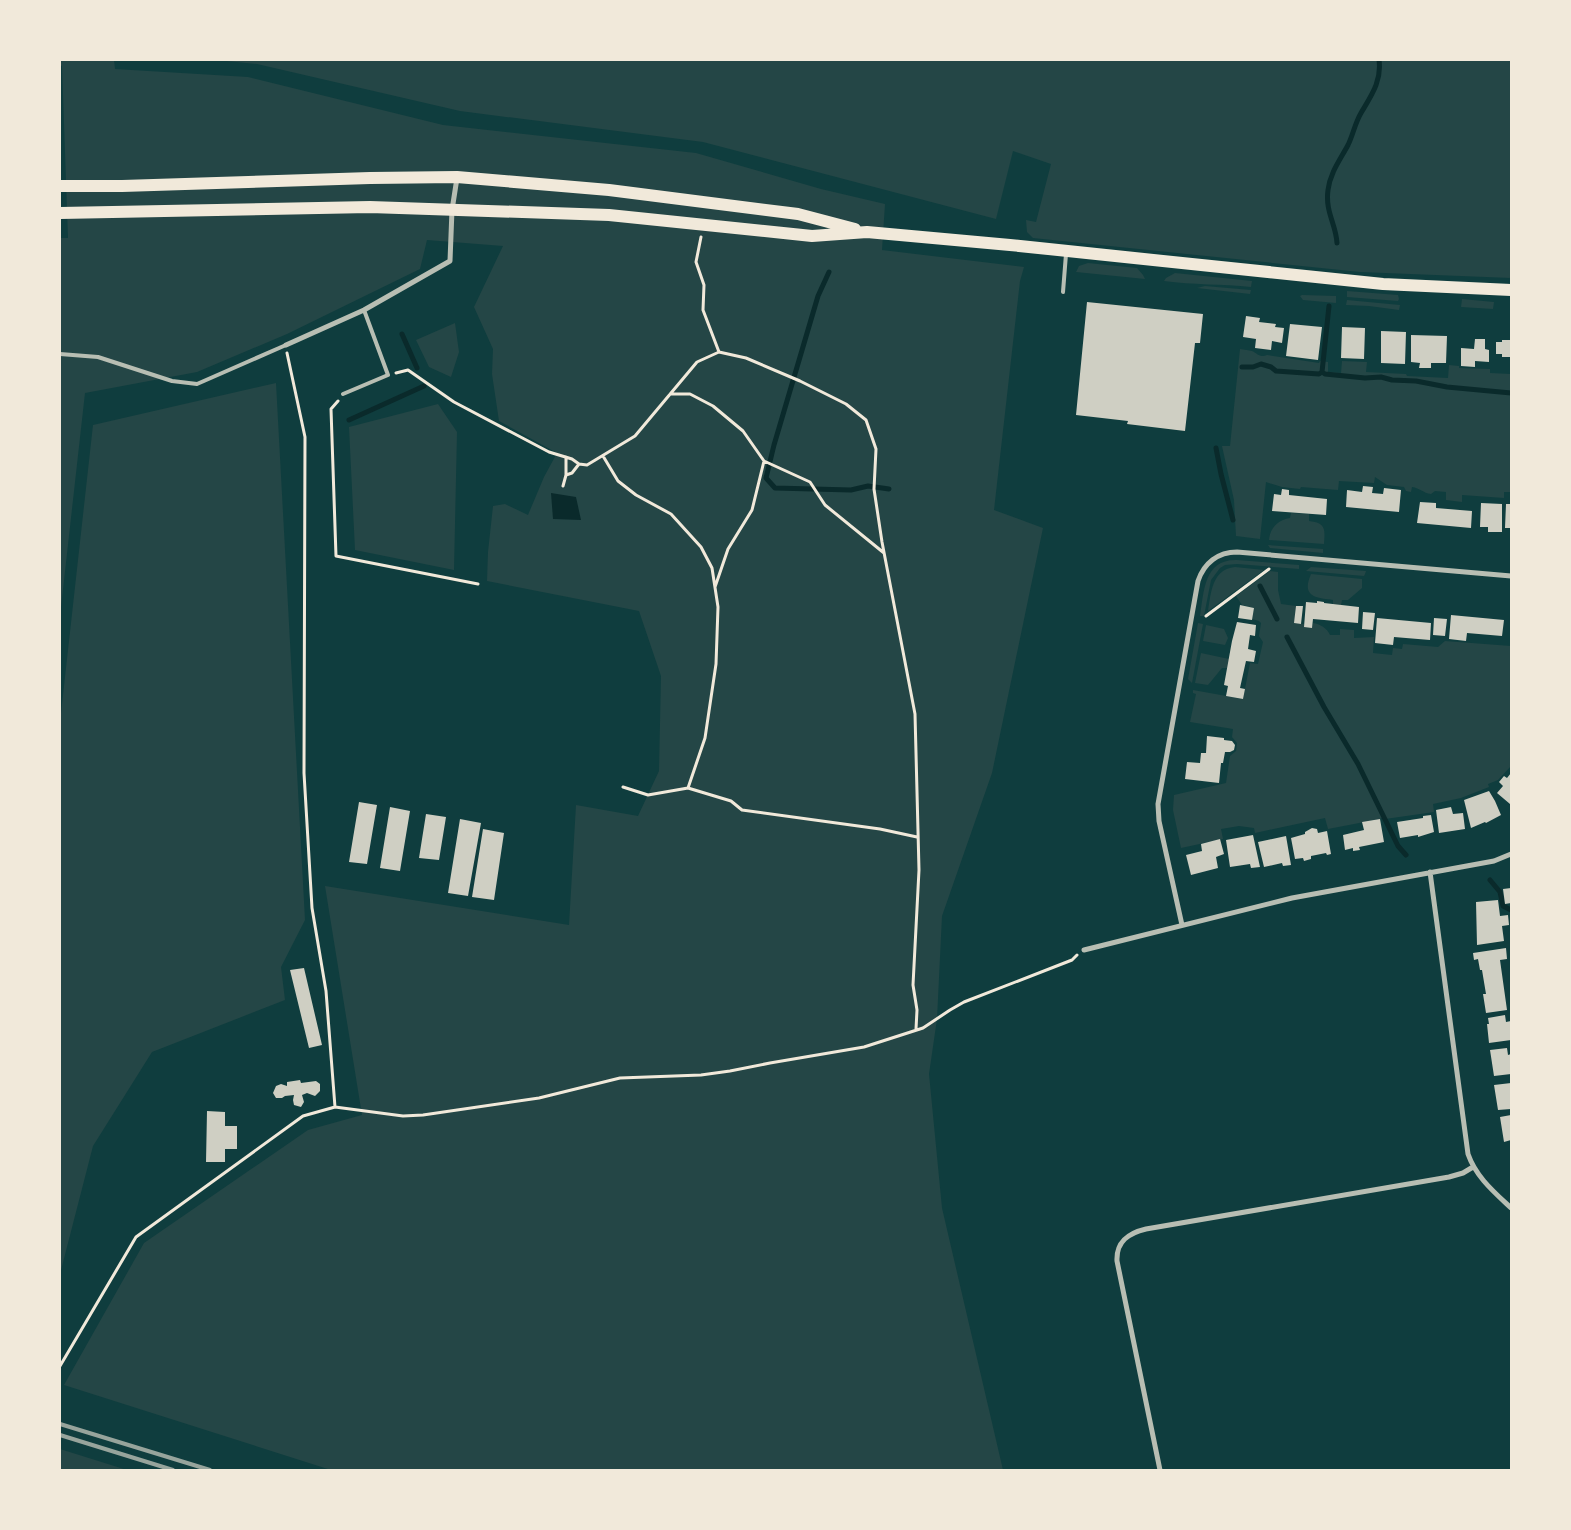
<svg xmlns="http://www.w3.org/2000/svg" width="1571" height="1530" font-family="'Sofia Sans Condensed',sans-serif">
	<rect width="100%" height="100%" fill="#0f3d3e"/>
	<path fill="#244646" d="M 60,60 L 114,60 L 115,69 L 248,77 L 443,125 L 696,153 L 821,189 L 885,204 L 882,250 L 1024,267 L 1020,281 L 994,510 L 1043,528 L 992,773 L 942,916 L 937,1019 L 929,1074 L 942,1208 L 1003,1470 L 331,1470 L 64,1385 L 144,1243 L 308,1130 L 362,1115 L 325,886 L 569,925 L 576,805 L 638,816 L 659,771 L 661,676 L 639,611 L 487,581 L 488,552 L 493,506 L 505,504 L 528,515 L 544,477 L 557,453 L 499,421 L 492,374 L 493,349 L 474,307 L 503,246 L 427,240 L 420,269 L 287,334 L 197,372 L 85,393 L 60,616 L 60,238 L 68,238 L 62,66 L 60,65 Z
		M 216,60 L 1511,60 L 1511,278 L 1360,272 L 1033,238 L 1027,232 L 1026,220 L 1036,222 L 1051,164 L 1013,151 L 996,219 L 703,142 L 460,111 L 257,64 Z
		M 1088,263 L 1137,268 L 1143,275 L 1145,279 L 1076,272 L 1079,266 Z
		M 1175,273 L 1252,281 L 1251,287 C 1222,284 1193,285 1164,281 L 1166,278 Z
		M 1205,286 L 1251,290 L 1250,294 L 1197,288 Z
		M 1347,291 L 1398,295 L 1399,299 L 1398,301 L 1347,297 Z
		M 1302,295 L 1336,296 L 1336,303 L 1303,300 L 1300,296 Z
		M 1462,299 L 1494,302 L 1493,309 L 1461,307 Z
		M 1347,300 L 1400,305 L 1399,310 L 1369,306 L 1346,305 Z
		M 455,323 L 459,352 L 451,377 L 429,367 L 416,340 Z
		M 1240,349 C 1244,350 1249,350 1252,351 C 1258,354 1260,358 1267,355 L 1319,363 L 1320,361 L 1328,362 L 1328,372 L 1341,373 L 1342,361 L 1367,362 L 1366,372 L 1406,374 L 1407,376 L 1448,378 L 1449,365 L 1459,366 L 1459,368 L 1490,369 L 1490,373 L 1511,374 L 1511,492 L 1504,492 L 1504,498 L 1462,495 L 1462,502 L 1446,500 L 1446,492 L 1435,491 L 1431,494 C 1423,493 1420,488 1412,487 L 1411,492 L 1406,491 L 1404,487 L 1387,485 L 1375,477 L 1374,483 L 1339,481 L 1338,490 L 1301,487 L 1300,489 L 1282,487 L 1266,482 L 1260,539 L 1236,536 L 1234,500 L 1222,446 L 1230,446 Z
		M 276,383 L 305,920 L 281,967 L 285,1000 L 152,1052 L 93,1146 L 60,1274 L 60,722 L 93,425 Z
		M 438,404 L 457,432 L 454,570 L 355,550 L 349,427 Z
		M 1291,513 L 1309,514 L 1309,521 C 1326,523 1325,529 1324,544 L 1269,540 C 1270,528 1278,520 1290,518 Z
		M 1268,545 L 1323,549 L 1323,553 L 1270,548 Z
		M 1237,560 L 1299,565 L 1299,569 L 1237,564 L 1225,565 L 1220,568 L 1211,580 L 1204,616 L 1200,616 C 1204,591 1204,559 1237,560 Z
		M 1235,567 L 1264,570 L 1208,611 C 1211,593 1212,569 1235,567 Z
		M 1311,567 L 1366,571 L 1365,574 L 1364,576 L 1306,571 Z
		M 1270,571 L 1278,572 L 1278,590 L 1281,604 L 1296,606 L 1295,623 L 1304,624 L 1304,627 L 1312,627 L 1313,623 C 1320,624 1327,628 1330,635 L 1340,635 L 1340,629 L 1354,630 L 1354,638 L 1374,637 L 1373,653 L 1392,655 L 1393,648 L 1402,649 L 1403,644 L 1438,647 L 1445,641 L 1511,646 L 1511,766 L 1498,780 L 1488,784 L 1489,787 L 1461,798 L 1433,804 L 1434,812 L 1385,819 L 1384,816 L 1380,819 L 1328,829 L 1325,818 L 1255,833 L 1254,828 L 1239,826 L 1221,829 L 1223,839 L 1181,848 L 1173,810 L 1174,795 L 1226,783 L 1230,756 L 1236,751 L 1237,743 L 1232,737 L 1233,729 L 1190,722 L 1196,694 L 1193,693 L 1193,690 L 1243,699 L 1250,663 L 1258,664 L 1263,642 L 1259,636 L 1261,623 L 1259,621 L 1252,619 L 1254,608 L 1242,605 L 1236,596 Z
		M 1311,574 L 1362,579 L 1362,588 L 1348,600 L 1342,600 L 1341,605 L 1333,604 L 1333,600 C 1316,598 1301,597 1311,574 Z
		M 1198,623 L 1203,624 L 1192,683 L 1188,679 Z
		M 1206,625 L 1224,629 L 1228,638 L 1225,645 L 1203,641 Z
		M 1201,653 L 1229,659 L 1227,668 L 1222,668 L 1208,685 L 1195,683 Z
		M 60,1449 L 127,1470 L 60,1470 Z"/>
	<path fill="#0a2a2b" d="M 551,493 L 576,497 L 581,520 L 553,519 Z"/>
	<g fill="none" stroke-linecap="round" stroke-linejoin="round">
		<path stroke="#0a2a2b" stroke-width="5" d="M 1337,243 C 1336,224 1325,212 1328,190 C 1330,173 1340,160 1348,145 C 1353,135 1355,123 1361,113 C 1371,96 1382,81 1379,60
			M 829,272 L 818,296 L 774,445 L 766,478 L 775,488 L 851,490 L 868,486 L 889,489
			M 402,334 L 417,368
			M 1242,367 L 1253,367 L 1261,364 L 1271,367 L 1276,371 L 1319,374 L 1322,372 L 1325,374 L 1365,378 L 1381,377 L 1392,380 L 1416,381 L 1447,387 L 1511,393
			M 1322,372 L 1329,306
			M 349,420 L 424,386
			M 1216,448 L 1221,474 L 1233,520
			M 1260,586 L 1277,619
			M 1287,637 L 1324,707 L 1358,764 L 1398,846 L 1406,855
			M 1490,880 L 1500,892 L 1503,906 L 1511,910"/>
	</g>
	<path fill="#cfcfc3" d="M 1087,302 L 1203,314 L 1200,343 L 1195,343 L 1185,431 L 1127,424 L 1128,421 L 1076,415 Z
		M 1246,316 L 1260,318 L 1259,322 L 1276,324 L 1275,327 L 1284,328 L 1282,343 L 1272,341 L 1271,350 L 1255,348 L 1256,339 L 1243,337 Z
		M 1290,324 L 1322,327 L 1318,360 L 1286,356 Z
		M 1342,327 L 1365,328 L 1364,359 L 1341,358 Z
		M 1381,331 L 1406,332 L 1405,364 L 1381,363 Z
		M 1411,335 L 1447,336 L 1446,363 L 1431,363 L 1431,368 L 1419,368 L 1420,363 L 1411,362 Z
		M 1475,339 L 1485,339 L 1485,349 L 1489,350 L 1489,362 L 1475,361 L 1475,367 L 1461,366 L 1461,348 L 1474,349 Z
		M 1502,340 L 1511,340 L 1511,357 L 1502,357 L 1502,354 L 1496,354 L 1496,342 L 1502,342 Z
		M 1363,486 L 1373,487 L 1372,493 L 1383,494 L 1384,488 L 1401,490 L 1399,512 L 1346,507 L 1347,490 L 1362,492 Z
		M 1282,489 L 1289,490 L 1289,495 L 1327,499 L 1326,515 L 1272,511 L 1274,494 L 1281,495 Z
		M 1420,502 L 1436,503 L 1436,508 L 1472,511 L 1471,528 L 1417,523 Z
		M 1481,503 L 1502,504 L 1502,532 L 1488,532 L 1488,527 L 1480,527 Z
		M 1506,504 L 1511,504 L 1511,528 L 1505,528 Z
		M 1317,601 L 1324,602 L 1324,603 L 1359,607 L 1358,623 L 1313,619 L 1312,628 L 1304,627 L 1306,602 L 1317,603 Z
		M 1240,605 L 1254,608 L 1252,620 L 1238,618 Z
		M 1296,606 L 1303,606 L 1301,624 L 1294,623 Z
		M 1363,612 L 1375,613 L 1373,630 L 1362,629 Z
		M 1451,615 L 1504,620 L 1502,636 L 1467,633 L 1466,641 L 1449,639 Z
		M 1377,618 L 1431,623 L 1430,640 L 1394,637 L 1393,645 L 1375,643 Z
		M 1434,618 L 1447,619 L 1445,636 L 1433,635 Z
		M 1237,622 L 1256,625 L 1255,636 L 1250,635 L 1248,649 L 1256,651 L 1254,662 L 1246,661 L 1240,688 L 1245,689 L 1243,699 L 1226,696 L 1228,686 L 1224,685 L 1232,641 Z
		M 1207,736 L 1224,738 L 1224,740 L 1232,741 L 1235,745 L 1234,750 L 1230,752 L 1225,752 L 1223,763 L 1221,763 L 1219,783 L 1185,779 L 1187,762 L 1200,763 L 1201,753 L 1206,753 Z
		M 1511,773 L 1511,803 L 1510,804 L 1497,793 L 1503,786 L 1499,782 L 1504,776 L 1507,778 Z
		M 1489,791 L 1495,801 L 1501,815 L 1486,823 L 1485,822 L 1471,828 L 1464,800 Z
		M 359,802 L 377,805 L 367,864 L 349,862 Z
		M 390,807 L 410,811 L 400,871 L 380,868 Z
		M 1451,807 L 1453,814 L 1463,813 L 1465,829 L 1439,833 L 1436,810 Z
		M 426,814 L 446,817 L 439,860 L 419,858 Z
		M 1431,815 L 1434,832 L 1418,837 L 1418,835 L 1400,838 L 1397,822 L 1423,818 L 1423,816 Z
		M 460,819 L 481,823 L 468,896 L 448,893 Z
		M 1380,819 L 1384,842 L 1359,847 L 1360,850 L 1353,851 L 1353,848 L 1345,850 L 1343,835 L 1364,830 L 1362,822 Z
		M 1312,828 L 1317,829 L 1318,833 L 1327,831 L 1331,854 L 1327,855 L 1326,853 L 1311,856 L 1311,859 L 1304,861 L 1303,858 L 1295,859 L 1291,838 L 1305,834 L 1305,832 Z
		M 483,829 L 504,833 L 494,900 L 472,897 Z
		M 1253,835 L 1260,867 L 1251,868 L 1250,864 L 1230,867 L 1226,840 Z
		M 1286,836 L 1291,865 L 1283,866 L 1282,863 L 1264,867 L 1258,842 Z
		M 1220,839 L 1224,854 L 1216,857 L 1218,868 L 1191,875 L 1186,855 L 1202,851 L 1201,844 Z
		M 1511,888 L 1511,903 L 1505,904 L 1503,889 Z
		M 1498,900 L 1500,916 L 1508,915 L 1509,925 L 1502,926 L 1504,941 L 1477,945 L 1476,902 Z
		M 1506,948 L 1507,959 L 1500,960 L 1507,1010 L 1486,1013 L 1483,994 L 1486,994 L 1482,970 L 1480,970 L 1478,959 L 1474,960 L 1473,953 Z
		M 304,968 L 322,1045 L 309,1048 L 290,970 Z
		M 1505,1015 L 1506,1022 L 1511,1021 L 1511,1040 L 1489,1043 L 1487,1024 L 1489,1024 L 1488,1018 Z
		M 1507,1048 L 1508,1055 L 1511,1054 L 1511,1074 L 1494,1076 L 1490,1050 Z
		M 300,1080 L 301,1083 L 316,1081 L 320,1084 L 320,1091 L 315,1096 L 307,1093 L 302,1095 L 304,1102 L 301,1107 L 294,1105 L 293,1100 L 294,1095 L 285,1096 L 282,1098 L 276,1098 L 273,1093 L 276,1086 L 281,1084 L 287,1086 L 287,1082 Z
		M 1511,1083 L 1511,1109 L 1498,1110 L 1494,1085 Z
		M 207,1111 L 225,1112 L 225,1126 L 237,1126 L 237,1149 L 225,1149 L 225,1162 L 206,1162 Z
		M 1511,1115 L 1511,1140 L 1504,1142 L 1500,1117 Z"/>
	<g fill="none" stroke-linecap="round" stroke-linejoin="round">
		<path stroke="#f1e9da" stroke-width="3" d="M 701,237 L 696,262 L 704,285 L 703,310 L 719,352
			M 287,353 L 305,437 L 304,773 L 312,908 L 326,991 L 335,1107
			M 396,373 L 408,370 L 454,402 L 549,452 L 572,459 L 579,464 L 587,465 L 635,436 L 697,362 L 719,352 L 746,358 L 800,381 L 846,404 L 866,420 L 876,449 L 874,489 L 882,542 L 915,714 L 919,870 L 913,985 L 917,1010 L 916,1029
			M 670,394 L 690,394 L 713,406 L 743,431 L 764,461 L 810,482 L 825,505 L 884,553
			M 338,401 L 331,409 L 336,556 L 478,584
			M 603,456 L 618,481 L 636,495 L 671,514 L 701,547 L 712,568 L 718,607 L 716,664 L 705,738 L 688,788
			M 566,457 L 566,475 L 572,473 L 579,464
			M 563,486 L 566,475
			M 715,587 L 728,549 L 752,510 L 764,461
			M 1206,616 L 1269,569
			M 623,787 L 648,795 L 688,788 L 731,801 L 742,810 L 880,829 L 917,837
			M 60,1366 L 136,1237 L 303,1116 L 335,1107 L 403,1116 L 423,1115 L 539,1098 L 620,1078 L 701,1075 L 730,1071 L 770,1063 L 864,1047 L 923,1028 L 950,1010 L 964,1002 L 1072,960 L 1077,955"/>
		<path stroke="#b8beb3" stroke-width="4" d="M 1063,292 L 1066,254
			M 60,354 L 98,357 L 172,381 L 197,384 L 286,345
			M 343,394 L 388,375 L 364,310"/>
		<path stroke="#b8beb3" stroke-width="5" d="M 286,345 L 364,310 L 450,261 L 452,210 L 457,178
			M 1430,872 L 1468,1154 C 1476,1177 1494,1192 1511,1208
			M 1182,925 L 1159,821 L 1158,804 L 1198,581 C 1204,563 1218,552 1237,552 L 1511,576
			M 1084,950 L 1292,898 L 1494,861 L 1511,854
			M 1160,1470 L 1117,1261 C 1116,1241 1129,1233 1146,1229 L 1449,1177 L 1463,1173 L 1473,1167"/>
		<path stroke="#f1e9da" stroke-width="12" d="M 60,186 L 122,186 L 370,178 L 457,177 L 609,190 L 798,214 L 855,229
			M 60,213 L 370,207 L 609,215 L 812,236 L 867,232 L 1010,245 L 1383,284 L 1511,290"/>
		<path stroke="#97a49c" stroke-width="4" d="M 60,1424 L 210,1470
			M 60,1435 L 173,1470"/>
	</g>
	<rect width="1571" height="1530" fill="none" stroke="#f1e9da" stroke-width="122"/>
</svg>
